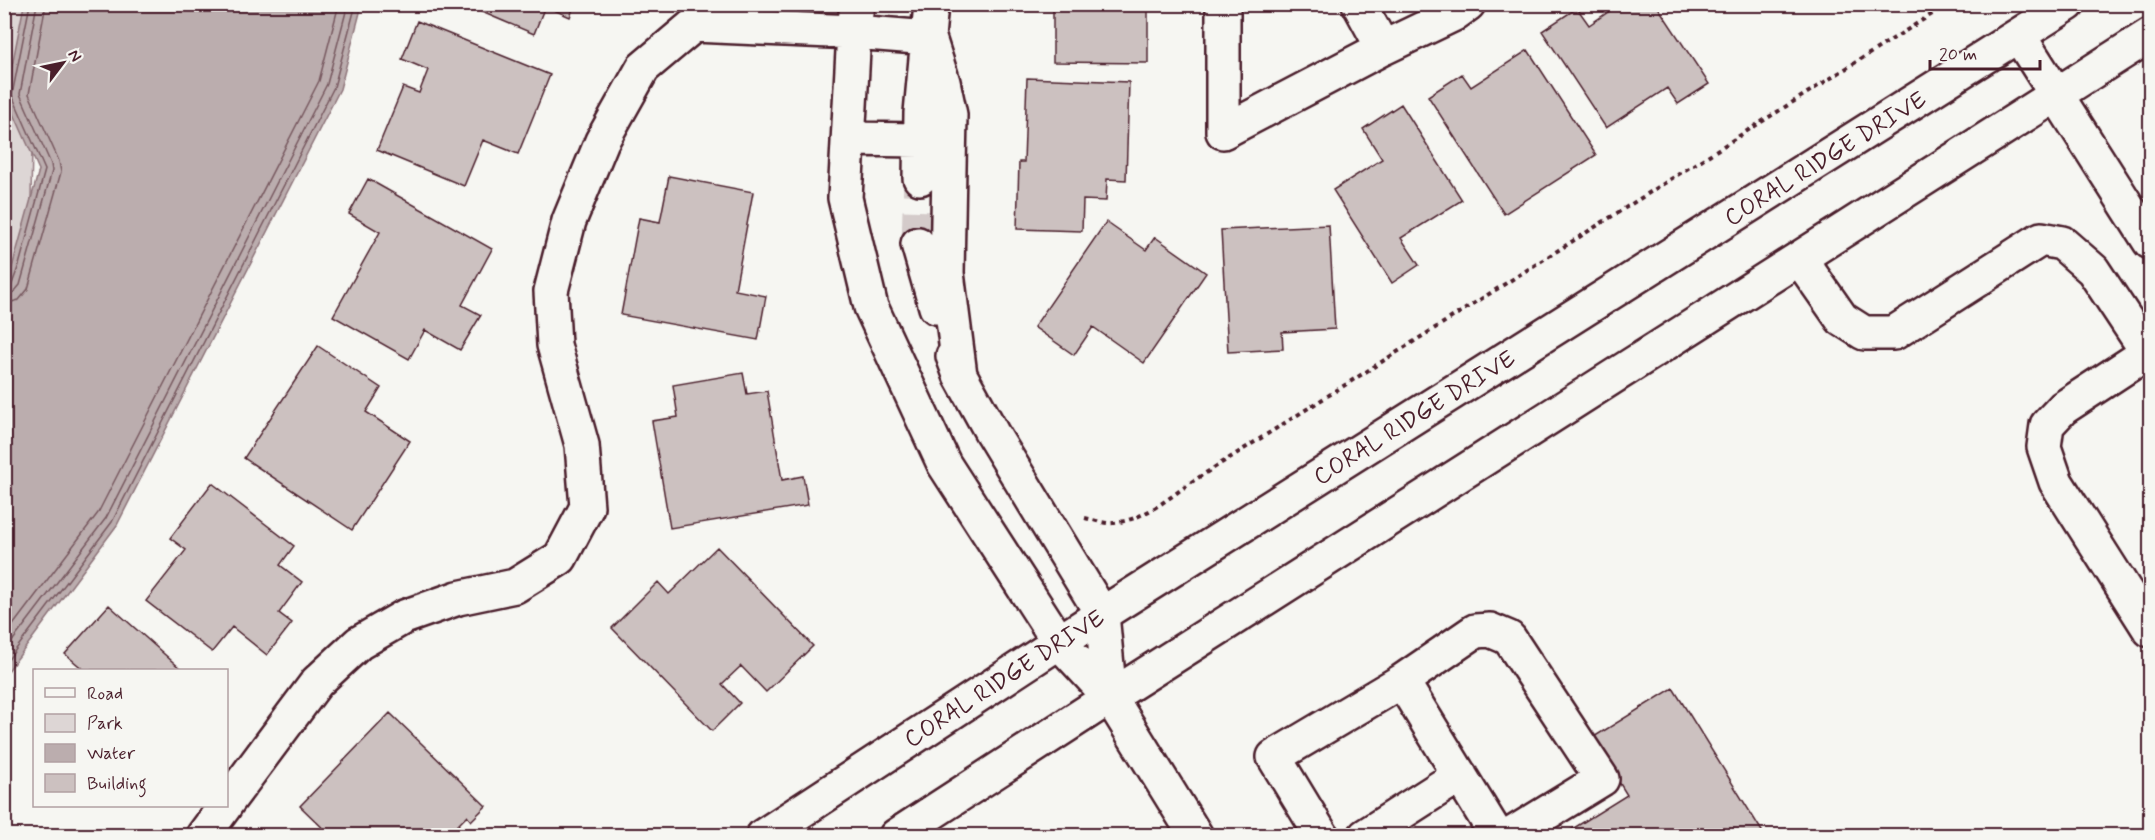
<svg xmlns="http://www.w3.org/2000/svg" width="2155" height="840" font-family="Mynerve,sans-serif">
	<rect width="100%" height="100%" fill="#f6f6f2"/>
	<filter id="ink" filterUnits="userSpaceOnUse"><feTurbulence type="fractalNoise" baseFrequency=".0167" numOctaves="2"/><feDisplacementMap in="SourceGraphic" scale="12" xChannelSelector="R" yChannelSelector="G"/><feConvolveMatrix kernelMatrix="1 2 1 2 8 2 1 2 1" color-interpolation-filters="sRGB"/></filter>
	<g filter="url(#ink)">
		<path fill="#ddd6d5" stroke="#947a80" stroke-width="1.5" d="M 5,5 L 35,5 L 26,435 L 5,471 Z"/>
		<path fill="#bbadae" stroke="#8e747a" stroke-width="1.5" d="M 24,5 L 362,5 L 340,89 L 117,525 L 5,675 L 5,288 L 13,264 L 39,170 L 6,96 Z"/>
		<g fill="none" stroke-linecap="round" stroke-linejoin="round">
			<path stroke="#77585f" stroke-width="1.5" d="M 4,287 L 12,284 L 19,265 L 45,170 L 12,95 L 30,4
				M 4,295 L 14,292 L 20,285 L 52,171 L 51,164 L 20,94 L 37,4
				M 4,304 L 19,300 L 28,289 L 61,172 L 59,161 L 29,94 L 46,4
				M 4,637 L 98,513 L 319,81 L 339,4
				M 4,652 L 106,518 L 327,84 L 348,4
				M 4,665 L 112,522 L 334,87 L 356,4"/>
		</g>
		<path fill="#ccc1c0" stroke="#4a1f2b" stroke-width="1.5" d="M 463,4 L 575,4 L 570,17 L 545,6 L 534,34 Z
			M 1053,4 L 1160,4 L 1148,6 L 1148,63 L 1053,62 Z
			M 1620,4 L 1656,4 L 1709,84 L 1678,104 L 1667,88 L 1606,128 L 1542,31 L 1577,8 L 1589,25 Z
			M 417,21 L 550,75 L 518,154 L 483,140 L 464,186 L 377,150 L 403,87 L 419,93 L 428,70 L 402,59 Z
			M 1528,50 L 1596,155 L 1504,214 L 1428,96 L 1462,74 L 1471,87 Z
			M 1027,78 L 1129,82 L 1126,180 L 1107,179 L 1106,201 L 1083,200 L 1082,231 L 1017,229 L 1019,162 L 1024,162 Z
			M 1401,104 L 1462,200 L 1401,238 L 1419,265 L 1392,283 L 1333,190 L 1382,159 L 1363,129 Z
			M 669,176 L 753,192 L 735,290 L 766,296 L 758,340 L 621,315 L 639,218 L 660,222 Z
			M 368,179 L 492,249 L 462,305 L 481,315 L 460,350 L 425,330 L 409,359 L 333,316 L 380,232 L 349,214 Z
			M 1106,222 L 1146,250 L 1155,237 L 1206,273 L 1144,363 L 1093,327 L 1074,355 L 1034,327 Z
			M 1329,225 L 1335,329 L 1282,332 L 1283,349 L 1228,352 L 1221,230 Z
			M 318,346 L 381,388 L 366,412 L 410,441 L 352,530 L 244,458 Z
			M 743,373 L 747,394 L 767,391 L 782,480 L 803,476 L 808,505 L 670,528 L 652,421 L 678,417 L 673,385 Z
			M 212,483 L 294,546 L 280,565 L 302,582 L 279,613 L 292,623 L 267,655 L 232,627 L 212,652 L 146,601 L 186,550 L 170,538 Z
			M 717,547 L 813,646 L 766,692 L 741,666 L 722,684 L 740,703 L 712,731 L 612,628 L 658,582 L 669,594 Z
			M 109,605 L 182,670 L 84,670 L 65,654 Z
			M 1673,688 L 1765,836 L 1561,836 L 1627,795 L 1592,738 Z
			M 390,713 L 486,806 L 471,821 L 467,816 L 447,836 L 331,836 L 300,806 Z"/>
		<g fill="none" stroke-linecap="round" stroke-linejoin="round">
			<path stroke="#d4cbca" stroke-width="33" stroke-dasharray="33 16" stroke-linecap="butt" d="M 918,244 L 920,178"/>
			<g stroke="#4a1f2b" stroke-width="38">
				<path id="minor" d="M 857,4 L 854,32 L 845,198 L 871,307 L 944,464 L 1059,642 L 1110,697 L 1196,836
					M 1223,4 L 1223,132 L 1383,48 L 1454,14 L 1468,4
					M 1359,4 L 1383,48
					M 2019,36 L 2150,242
					M 848,139 L 920,140
					M 920,178 L 921,113 L 931,4
					M 918,244 L 936,307
					M 1800,259 L 1842,319 L 1864,333 L 1894,333 L 2041,239 L 2062,243 L 2093,270 L 2148,353
					M 2150,351 L 2063,408 L 2047,425 L 2044,447 L 2056,482 L 2150,630
					M 953,356 L 960,375 L 992,433 L 1102,614 L 1110,697
					M 1402,681 L 1497,836
					M 226,804 L 317,682 L 359,643 L 404,617 L 458,598 L 515,586 L 560,558 L 587,507 L 582,445 L 554,345 L 551,291 L 569,221 L 602,141 L 643,68 L 694,25 L 854,32 L 929,38 L 943,82 L 950,115 L 947,273 L 960,375
					M 203,836 L 225,806
					M 1322,836 L 1274,757 L 1402,681 L 1475,631 L 1490,630 L 1509,638 L 1602,779 L 1509,836
					M 1365,836 L 1460,775"/>
			</g>
			<g stroke="#4a1f2b" stroke-width="38">
				<path id="major" d="M 763,836 L 1102,614 L 2068,4
					M 896,836 L 1110,697 L 2150,35"/>
			</g>
			<path stroke="#4a1f2b" stroke-width="4" stroke-dasharray="4.5 4.5" stroke-linecap="butt" d="M 1085,518 C 1094,520 1105,524 1113,523 C 1144,520 1169,498 1193,481 L 1948,4"/>
			<use href="#minor" stroke="#f6f6f2" stroke-width="33"/>
			<use href="#major" stroke="#f6f6f2" stroke-width="33"/>
		</g>
	</g>
	<g text-anchor="middle" stroke-width="4.5" stroke-linejoin="round" paint-order="stroke">
		<g font-size="24" fill="#4a1f2b" stroke="#f6f6f2">
			<text transform="translate(1825 158) rotate(-32)" y="8">CORAL RIDGE DRIVE</text>
			<text transform="translate(1414 417) rotate(-32)" y="8">CORAL RIDGE DRIVE</text>
			<text transform="translate(1004 678) rotate(-33)" y="8">CORAL RIDGE DRIVE</text>
		</g>
	</g>
	<rect width="2155" height="840" fill="none" stroke="#f6f6f2" stroke-width="24"/>
	<rect x="12" y="12" width="2131" height="816" fill="none" stroke="#4a1f2b" stroke-width="2" filter="url(#ink)"/>
	<rect x="33" y="669" width="195" height="138" fill="#f6f6f2" stroke="#b1a0a2" stroke-width="1.5"/>
	<rect x="45" y="688" width="30" height="9" fill="#f6f6f2" stroke="#b1a0a2" stroke-width="1.5"/>
	<text x="87" y="699" font-size="18" fill="#4a1f2b">Road</text>
	<rect x="45" y="714" width="30" height="18" fill="#ddd6d5" stroke="#b1a0a2" stroke-width="1.5"/>
	<text x="87" y="729" font-size="18" fill="#4a1f2b">Park</text>
	<rect x="45" y="744" width="30" height="18" fill="#bbadae" stroke="#b1a0a2" stroke-width="1.5"/>
	<text x="87" y="759" font-size="18" fill="#4a1f2b">Water</text>
	<rect x="45" y="774" width="30" height="18" fill="#ccc1c0" stroke="#b1a0a2" stroke-width="1.5"/>
	<text x="87" y="789" font-size="18" fill="#4a1f2b">Building</text>
	<g transform="translate(63 63) rotate(58)" stroke="#f6f6f2" stroke-width="4.5" paint-order="stroke">
	<path d="M0-4.5L10 22L0 15L-10 22Z" fill="#4a1f2b"/>
	<text y="-9" font-size="16" font-weight="bold" text-anchor="middle" fill="#4a1f2b">N</text>
	</g>
	<path d="M1930 60v9h110v-9" fill="none" stroke="#4a1f2b" stroke-width="3"/>
	<text x="1939" y="60" font-size="18" fill="#4a1f2b" stroke="#f6f6f2" stroke-width="4.5" paint-order="stroke">20 m</text>
</svg>
